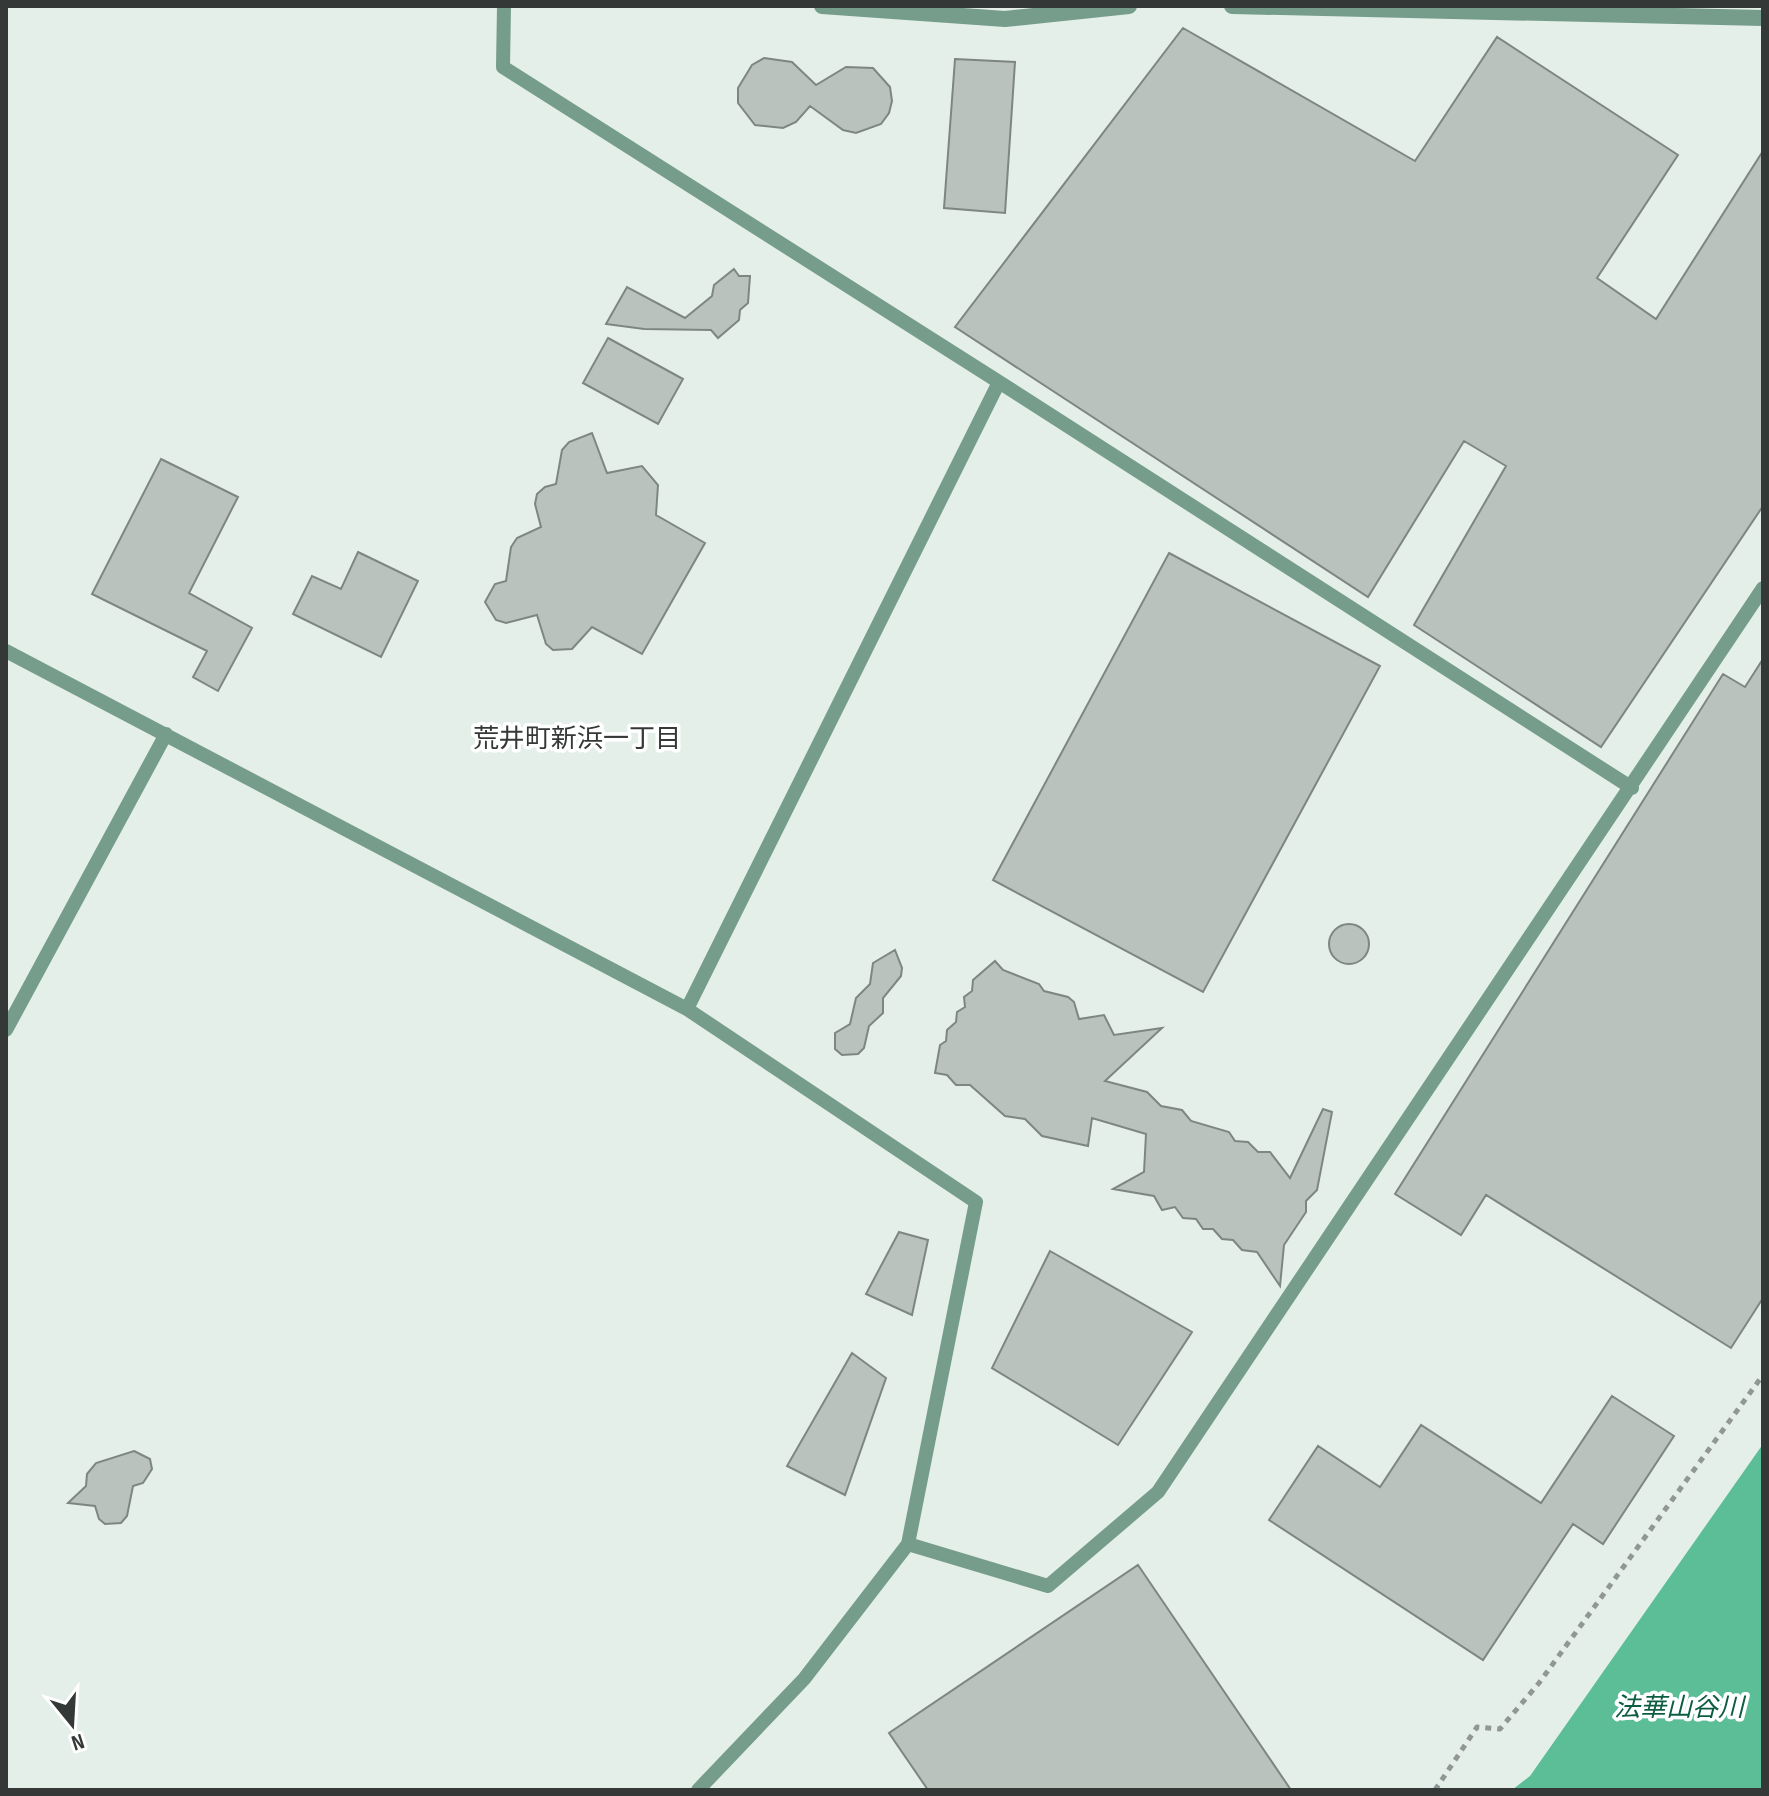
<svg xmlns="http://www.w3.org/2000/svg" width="1769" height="1796" font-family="'Sofia Sans Condensed','Noto Sans JP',sans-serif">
	<rect width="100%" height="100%" fill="#e5efea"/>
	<path fill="#5bbe96" d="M 1763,1444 L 1763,1790 L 1512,1790 L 1530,1776 Z"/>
	<path fill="#b9c2bd" stroke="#7e8682" stroke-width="2" d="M 1183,28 L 1415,161 L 1497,37 L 1678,155 L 1597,278 L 1656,319 L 1763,151 L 1763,506 L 1601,747 L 1414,625 L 1506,466 L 1464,441 L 1368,597 L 955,327 Z
		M 764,58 L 792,62 L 816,85 L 846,67 L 873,68 L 890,87 L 892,101 L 889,113 L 881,124 L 856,133 L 843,130 L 810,106 L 796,122 L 783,128 L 755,125 L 738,103 L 738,88 L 752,65 Z
		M 955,59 L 1015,62 L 1005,213 L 944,208 Z
		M 734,269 L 739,276 L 750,276 L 748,303 L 740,310 L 739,320 L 718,338 L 711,330 L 644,329 L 606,324 L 627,287 L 685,318 L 712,296 L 714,285 Z
		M 608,338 L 683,379 L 658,424 L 583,383 Z
		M 592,433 L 607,473 L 642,466 L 658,485 L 656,515 L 705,543 L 642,654 L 592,627 L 572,649 L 553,650 L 546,644 L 537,615 L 506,623 L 496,620 L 485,602 L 495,584 L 506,581 L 511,547 L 517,538 L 541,527 L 535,504 L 537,494 L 545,487 L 556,484 L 562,450 L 569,442 Z
		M 161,459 L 238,497 L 189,593 L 252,628 L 218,691 L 193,677 L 207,651 L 92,594 Z
		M 358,552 L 418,581 L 381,657 L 293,614 L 312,576 L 341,589 Z
		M 1169,553 L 1380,666 L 1203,992 L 993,880 Z
		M 1763,659 L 1763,1298 L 1731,1348 L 1486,1195 L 1461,1235 L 1395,1194 L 1723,674 L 1745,687 Z
		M1329 944a20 20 0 1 1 40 0a20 20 0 1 1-40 0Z
		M 895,950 L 902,968 L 901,976 L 883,998 L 883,1013 L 869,1026 L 864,1048 L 858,1054 L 842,1055 L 835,1049 L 835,1033 L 850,1024 L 856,998 L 870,984 L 873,963 Z
		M 995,961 L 1003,970 L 1039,984 L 1044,991 L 1068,997 L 1074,1002 L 1079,1019 L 1104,1015 L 1114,1035 L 1162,1028 L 1105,1081 L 1147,1092 L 1161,1106 L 1182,1110 L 1191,1121 L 1229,1132 L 1235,1141 L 1248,1142 L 1258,1152 L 1270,1152 L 1290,1178 L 1323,1109 L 1332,1112 L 1317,1190 L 1306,1201 L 1306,1212 L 1284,1245 L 1280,1286 L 1257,1252 L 1242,1250 L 1233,1240 L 1222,1239 L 1213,1229 L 1203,1229 L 1196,1219 L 1183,1218 L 1175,1207 L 1162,1210 L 1154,1196 L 1113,1189 L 1144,1172 L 1146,1134 L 1092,1118 L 1088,1146 L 1042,1136 L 1025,1119 L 1005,1116 L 970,1085 L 956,1085 L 947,1075 L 935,1073 L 940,1045 L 946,1041 L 947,1030 L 956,1022 L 957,1012 L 965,1007 L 964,997 L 972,991 L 973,980 Z
		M 899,1232 L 928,1240 L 912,1315 L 866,1294 Z
		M 1050,1251 L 1192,1332 L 1118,1445 L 992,1368 Z
		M 852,1353 L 886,1378 L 845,1495 L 787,1466 Z
		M 1612,1396 L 1674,1436 L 1603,1544 L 1573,1524 L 1483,1660 L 1269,1520 L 1318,1446 L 1380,1487 L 1421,1425 L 1541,1503 Z
		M 134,1451 L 150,1459 L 152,1469 L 143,1483 L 133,1486 L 127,1516 L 121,1523 L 105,1524 L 99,1519 L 95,1506 L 68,1503 L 86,1486 L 87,1474 L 96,1463 Z
		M 1138,1565 L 1291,1790 L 928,1790 L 889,1733 Z"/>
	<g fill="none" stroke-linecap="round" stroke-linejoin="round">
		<path stroke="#909794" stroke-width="5" stroke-dasharray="6 6" stroke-linecap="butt" d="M 1435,1790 L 1477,1727 L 1500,1729 L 1539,1683 L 1763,1375"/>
		<path stroke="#769d8b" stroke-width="14" d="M 504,6 L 503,67 L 999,382 L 687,1009
			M 999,382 L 1632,788
			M 6,651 L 687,1009 L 976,1202 L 908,1544 L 804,1679 L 698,1790
			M 6,1030 L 166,734
			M 908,1544 L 1048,1586 L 1158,1492 L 1763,588"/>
		<path stroke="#769d8b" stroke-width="16" d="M 822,6 L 1005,19 L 1129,6
			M 1232,6 L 1763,18"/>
	</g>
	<g text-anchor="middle" stroke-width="7" stroke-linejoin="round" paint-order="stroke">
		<g font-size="26" fill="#343836" stroke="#fff">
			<text x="577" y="747">荒井町新浜一丁目</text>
		</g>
		<g font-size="26" font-style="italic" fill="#0e5d43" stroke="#fff">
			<text x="1679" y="1716">法華山谷川</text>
		</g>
	</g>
	<rect width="1769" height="1796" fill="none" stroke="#343836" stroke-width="16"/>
	<g transform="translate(72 1724) rotate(162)" stroke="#ffffff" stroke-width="6" paint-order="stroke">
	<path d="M0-6L14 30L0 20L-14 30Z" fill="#343836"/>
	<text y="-12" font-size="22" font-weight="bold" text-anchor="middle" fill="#343836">N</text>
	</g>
</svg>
